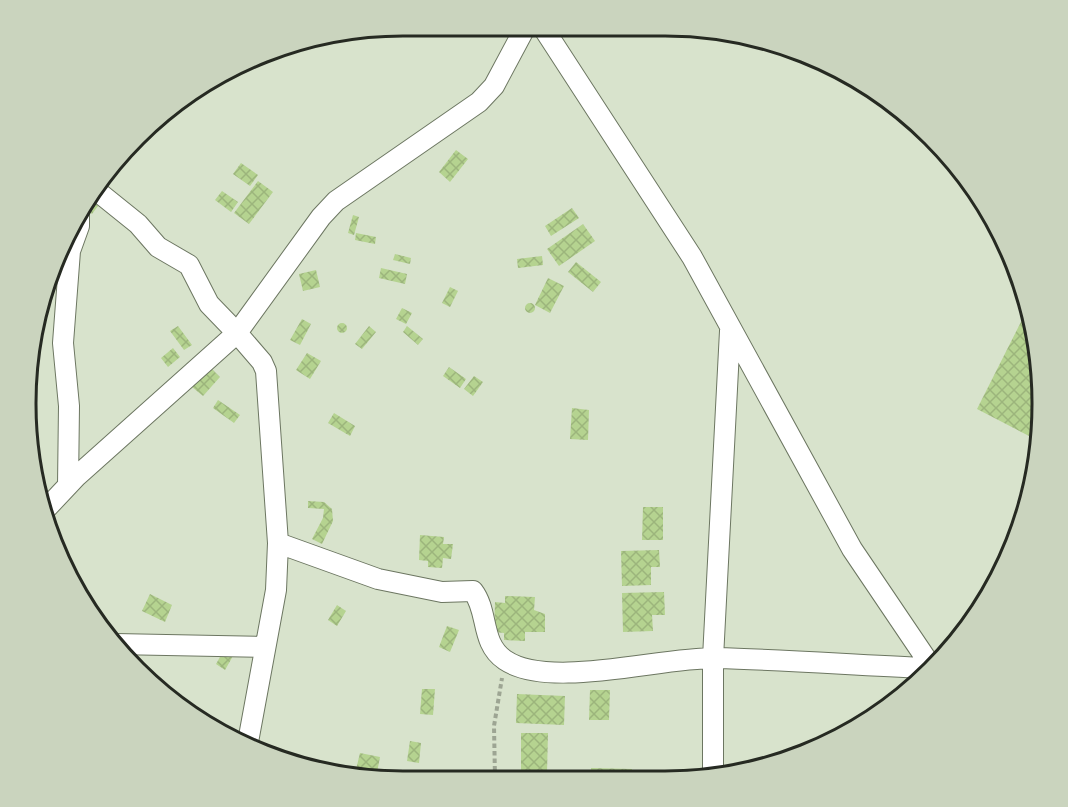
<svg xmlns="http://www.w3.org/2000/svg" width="1068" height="807" font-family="Arial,sans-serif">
	<defs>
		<pattern id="building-cross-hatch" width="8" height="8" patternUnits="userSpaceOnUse" patternTransform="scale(1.5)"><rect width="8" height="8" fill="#b5d390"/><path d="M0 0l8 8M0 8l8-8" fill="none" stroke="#9cb57c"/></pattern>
	</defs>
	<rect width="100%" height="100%" fill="#d8e3cc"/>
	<path fill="url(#building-cross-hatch)" d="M 456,150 L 468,159 L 450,182 L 439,172 Z
		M 241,163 L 258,175 L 250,186 L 233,174 Z
		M 258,181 L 273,192 L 249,224 L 234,213 Z
		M 222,191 L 238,202 L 231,212 L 215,200 Z
		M 91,200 L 98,206 L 92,214 L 85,208 Z
		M 572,208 L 579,218 L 551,236 L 545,226 Z
		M 353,215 L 359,217 L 354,235 L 348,233 Z
		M 583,224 L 595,241 L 559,266 L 547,249 Z
		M 356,233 L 376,237 L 375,244 L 355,240 Z
		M 395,254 L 411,258 L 410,264 L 393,260 Z
		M 542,256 L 543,265 L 518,268 L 517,259 Z
		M 576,262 L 601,282 L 593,292 L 568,272 Z
		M 381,268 L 407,274 L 405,284 L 379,278 Z
		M 316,270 L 320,287 L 303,291 L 299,274 Z
		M 548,278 L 564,286 L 550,313 L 535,305 Z
		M 450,287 L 458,291 L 450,307 L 442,303 Z
		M525 308a5 5 0 1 1 10 0a5 5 0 1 1-10 0Z
		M 402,308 L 412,313 L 406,324 L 396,319 Z
		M 1027,310 L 1035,329 L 1035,423 L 1029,436 L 977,409 Z
		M 302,319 L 311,324 L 300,345 L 290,340 Z
		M337 328a5 5 0 1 1 10 0a5 5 0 1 1-10 0Z
		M 178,326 L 192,345 L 184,350 L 170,331 Z
		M 369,326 L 376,332 L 362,349 L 355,344 Z
		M 407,326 L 423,339 L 418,345 L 403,332 Z
		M 173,348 L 180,357 L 168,367 L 161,358 Z
		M 307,353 L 321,361 L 310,379 L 296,370 Z
		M 210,367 L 220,377 L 203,396 L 192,387 Z
		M 449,367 L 466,379 L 460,388 L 443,376 Z
		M 474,376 L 483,382 L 473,396 L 464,389 Z
		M 218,400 L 240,415 L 234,423 L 213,408 Z
		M 572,408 L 589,410 L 588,440 L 570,439 Z
		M 334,413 L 355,426 L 350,436 L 328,423 Z
		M 308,501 L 324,502 L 332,509 L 333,521 L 322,544 L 312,539 L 323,518 L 324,509 L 308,508 Z
		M 643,507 L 663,507 L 663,540 L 642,540 Z
		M 420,535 L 444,537 L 443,544 L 453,544 L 451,559 L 443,558 L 442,568 L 428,567 L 428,561 L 419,560 Z
		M 659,550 L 660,567 L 651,567 L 651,585 L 622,586 L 621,551 Z
		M 664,592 L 665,615 L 652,615 L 653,631 L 623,632 L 622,593 Z
		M 150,594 L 172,605 L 165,622 L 142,611 Z
		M 505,596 L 535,597 L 534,610 L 545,614 L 545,632 L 525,632 L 525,641 L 504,640 L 504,633 L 494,632 L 495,602 L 505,603 Z
		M 337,605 L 346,611 L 337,626 L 328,620 Z
		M 447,626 L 459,630 L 450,652 L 439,647 Z
		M 224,650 L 233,656 L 225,670 L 216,664 Z
		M 422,689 L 435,689 L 433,715 L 420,714 Z
		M 590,690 L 610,690 L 609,720 L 589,720 Z
		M 517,694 L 565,696 L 564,725 L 516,723 Z
		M 521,733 L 548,733 L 547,773 L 521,772 Z
		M 410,741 L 421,743 L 419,763 L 407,761 Z
		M 360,753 L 380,757 L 376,778 L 354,778 Z
		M 591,768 L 632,769 L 631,778 L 591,778 Z
		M 553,772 L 582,772 L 582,778 L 553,778 Z"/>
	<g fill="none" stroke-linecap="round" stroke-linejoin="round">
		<g stroke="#6c7661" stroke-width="22">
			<path id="minor" d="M 542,26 L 692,257 L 852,549 L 929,663
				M 97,191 L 138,224 L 158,247 L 189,265 L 209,304 L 237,333 L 262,362 L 266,371 L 278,543 L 276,590 L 248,742
				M 68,485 L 69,406 L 63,343 L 70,251 L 79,226 L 79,216
				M 43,512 L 77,476 L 237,333 L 321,217 L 336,201 L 479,102 L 494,86 L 526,26
				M 278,543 L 378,579 L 442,592 L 473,591 C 489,612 480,643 505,660 C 549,690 662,657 716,658 C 785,660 855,665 924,668
				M 115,644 L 264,647
				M 713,778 L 713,658 L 730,331"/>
		</g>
		<path stroke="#9da593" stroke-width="4" stroke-dasharray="4.5 3" stroke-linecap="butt" d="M 495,778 L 494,726 L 502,678"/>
		<use href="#minor" stroke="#fff" stroke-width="20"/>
	</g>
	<path d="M0 0H1068V807H0ZM403 36H665A367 367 0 0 1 1032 403V404A367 367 0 0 1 665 771H403A367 367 0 0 1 36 404V403A367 367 0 0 1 403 36Z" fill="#cad4be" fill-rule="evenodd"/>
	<path fill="none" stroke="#262a22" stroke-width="3" d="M403 36H665A367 367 0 0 1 1032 403V404A367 367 0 0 1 665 771H403A367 367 0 0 1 36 404V403A367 367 0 0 1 403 36Z"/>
</svg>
